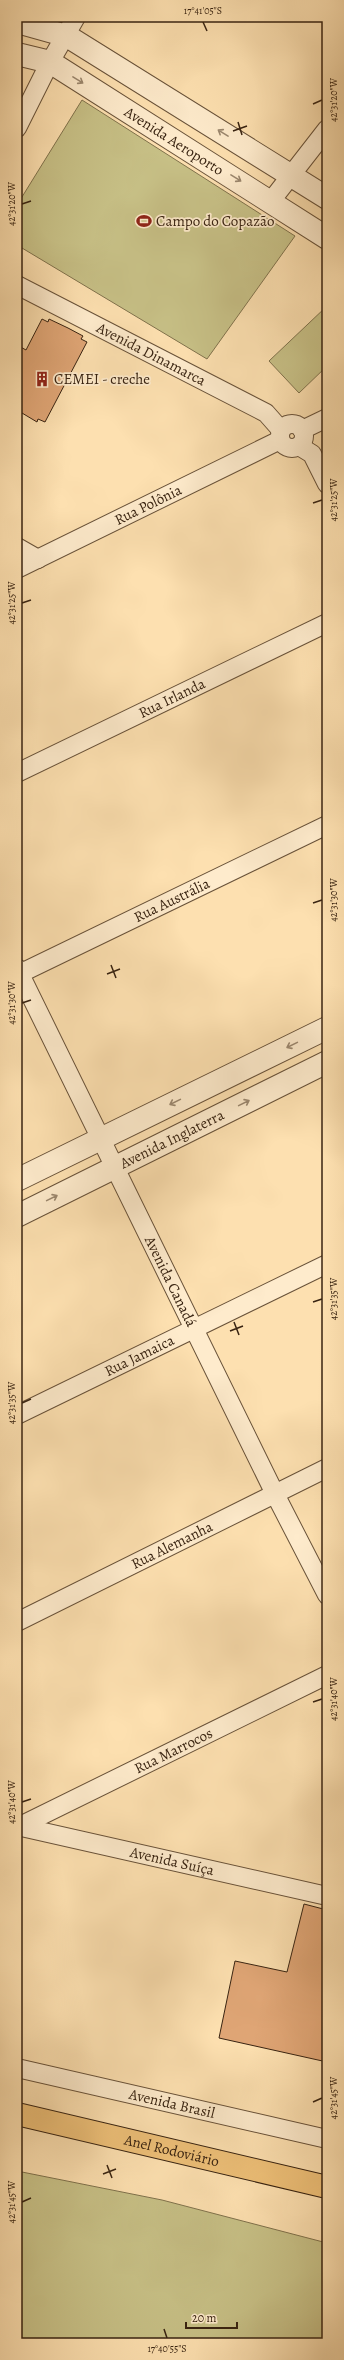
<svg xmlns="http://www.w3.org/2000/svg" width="344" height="2360" font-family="Alegreya,serif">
	<rect width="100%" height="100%" fill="#fde0b0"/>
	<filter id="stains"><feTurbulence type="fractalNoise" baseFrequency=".005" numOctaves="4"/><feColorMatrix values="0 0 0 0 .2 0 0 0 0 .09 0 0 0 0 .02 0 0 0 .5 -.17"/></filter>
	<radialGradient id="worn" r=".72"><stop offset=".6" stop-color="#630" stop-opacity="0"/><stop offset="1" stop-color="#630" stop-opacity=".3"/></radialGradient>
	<path fill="#c7c086" stroke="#80724c" d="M 82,100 L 295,236 L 207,359 L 17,245 L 17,205 Z
		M 327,306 L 327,366 L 299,393 L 269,361 Z
		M 17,2171 L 162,2200 L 327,2243 L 327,2343 L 17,2343 Z"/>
	<path fill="#dfa575" stroke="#382311" d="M 42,319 L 48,322 L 49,319 L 68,328 L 83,336 L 81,339 L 87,342 L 45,422 L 38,419 L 37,422 L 17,410 L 17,345 L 26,350 Z
		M 304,1904 L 327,1910 L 327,2062 L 219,2038 L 235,1961 L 287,1972 Z"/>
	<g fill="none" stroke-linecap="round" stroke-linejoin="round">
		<g stroke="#695239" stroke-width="20">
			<g id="minor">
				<path d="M 17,128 L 50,62 L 76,17"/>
				<path d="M 271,201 L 327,129"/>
				<path id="s1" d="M 17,285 L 266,413 L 281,430"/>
				<circle cx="292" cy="436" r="12"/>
				<path d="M 302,430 L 327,418"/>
				<path d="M 299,446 L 312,454 L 327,484"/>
				<path d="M 17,547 L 38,559"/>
				<path id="s2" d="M 17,569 L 280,440"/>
				<path id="s3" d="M 17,773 L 327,623"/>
				<path id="s4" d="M 17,968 L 275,1494 L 327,1595"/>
				<path id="s5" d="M 17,975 L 327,825"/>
				<path id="s6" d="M 17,1415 L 327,1264"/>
				<path id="s7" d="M 17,1622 L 327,1468"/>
				<path id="s8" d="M 17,1826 L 327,1896"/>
				<path id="s9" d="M 20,1826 L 327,1675"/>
				<path id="s10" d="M 17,2068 L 327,2139"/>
			</g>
		</g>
		<g stroke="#695239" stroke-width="24">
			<g id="tertiary">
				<path d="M 17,22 L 67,36 L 327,198"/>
				<path id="s11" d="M 17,54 L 50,62 L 327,238"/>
				<path d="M 17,1180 L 327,1028"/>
				<path id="s12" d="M 17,1216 L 327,1062"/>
			</g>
		</g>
		<g stroke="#382311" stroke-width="24">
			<g id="primary">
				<path id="s13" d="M 17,2114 L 327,2187"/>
			</g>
		</g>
		<use href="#minor" stroke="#feebcc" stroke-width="18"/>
		<use href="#tertiary" stroke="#feebcc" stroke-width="22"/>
		<use href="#primary" stroke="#eec078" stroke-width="22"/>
	</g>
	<defs><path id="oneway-shaft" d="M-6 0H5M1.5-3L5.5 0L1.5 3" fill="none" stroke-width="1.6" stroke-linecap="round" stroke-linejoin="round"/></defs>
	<g stroke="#9b876e">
		<use href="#oneway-shaft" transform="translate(78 80) rotate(32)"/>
		<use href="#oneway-shaft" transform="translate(223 133) rotate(-148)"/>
		<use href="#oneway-shaft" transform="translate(236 178) rotate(32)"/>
		<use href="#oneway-shaft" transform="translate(292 1045) rotate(154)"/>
		<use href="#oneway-shaft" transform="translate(175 1102) rotate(154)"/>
		<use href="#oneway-shaft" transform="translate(244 1103) rotate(-26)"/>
		<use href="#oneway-shaft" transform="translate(52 1198) rotate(-26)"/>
	</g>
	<path fill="none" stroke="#382311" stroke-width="1.5" d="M 203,22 L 207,31M 313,104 L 322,100M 238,122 L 242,135M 233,131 L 247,126M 22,204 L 31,201M 313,503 L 322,500M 22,603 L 31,600M 313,903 L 322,900M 111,965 L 116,978M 107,974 L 120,969M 22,1003 L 31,1000M 313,1302 L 322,1299M 234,1322 L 239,1335M 230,1331 L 243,1326M 22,1403 L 31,1399M 313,1702 L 322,1699M 22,1802 L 31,1799M 313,2102 L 322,2098M 107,2165 L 112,2178M 103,2174 L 116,2169M 22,2202 L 31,2198M 164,2329 L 167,2338"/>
	<defs>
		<g id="stadium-bare" transform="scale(1.2)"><path d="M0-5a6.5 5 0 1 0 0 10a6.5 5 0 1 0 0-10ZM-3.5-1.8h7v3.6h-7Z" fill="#8f2418" stroke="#feebcc" stroke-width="2.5" paint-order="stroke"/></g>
		<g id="building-bare" transform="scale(1.2)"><path d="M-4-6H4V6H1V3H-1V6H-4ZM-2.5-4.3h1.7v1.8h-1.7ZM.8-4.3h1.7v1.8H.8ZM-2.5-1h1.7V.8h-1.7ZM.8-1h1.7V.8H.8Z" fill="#8f2418" stroke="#feebcc" stroke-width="2.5" paint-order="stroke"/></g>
	</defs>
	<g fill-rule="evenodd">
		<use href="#stadium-bare" x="144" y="221"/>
		<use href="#building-bare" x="42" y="379"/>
	</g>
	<g text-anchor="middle" stroke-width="3.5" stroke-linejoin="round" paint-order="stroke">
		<g font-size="15" fill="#382311" stroke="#feebcc">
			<text dy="5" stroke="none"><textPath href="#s11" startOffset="181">Avenida Aeroporto</textPath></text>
			<text dy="5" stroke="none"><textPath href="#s1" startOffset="151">Avenida Dinamarca</textPath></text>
			<text dy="5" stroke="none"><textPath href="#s2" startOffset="146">Rua Polônia</textPath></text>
			<text dy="5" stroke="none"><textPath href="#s3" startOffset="172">Rua Irlanda</textPath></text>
			<text dy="5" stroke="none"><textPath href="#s5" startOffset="172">Rua Austrália</textPath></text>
			<text dy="5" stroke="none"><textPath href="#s12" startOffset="173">Avenida Inglaterra</textPath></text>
			<text dy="5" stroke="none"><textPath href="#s4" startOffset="349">Avenida Canadá</textPath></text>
			<text dy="5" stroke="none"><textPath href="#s6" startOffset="136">Rua Jamaica</textPath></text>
			<text dy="5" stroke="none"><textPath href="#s7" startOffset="173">Rua Alemanha</textPath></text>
			<text dy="5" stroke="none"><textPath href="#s9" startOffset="171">Rua Marrocos</textPath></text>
			<text dy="5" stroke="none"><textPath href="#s8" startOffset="159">Avenida Suíça</textPath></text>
			<text dy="5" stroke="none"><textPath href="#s10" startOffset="159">Avenida Brasil</textPath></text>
			<text dy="5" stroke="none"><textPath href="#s13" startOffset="159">Anel Rodoviário</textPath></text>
		</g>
		<g font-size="15" fill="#382311" stroke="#feebcc" text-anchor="start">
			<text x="156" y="226">Campo do Copazão</text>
			<text x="54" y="384">CEMEI - creche</text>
		</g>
	</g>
	<rect width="344" height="2360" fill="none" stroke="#fde0b0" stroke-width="44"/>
	<path d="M186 2322v6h51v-6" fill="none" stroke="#382311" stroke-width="2"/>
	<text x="192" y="2322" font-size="12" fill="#382311" stroke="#feebcc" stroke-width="3" paint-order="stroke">20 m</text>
	<rect x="22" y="22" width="300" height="2316" fill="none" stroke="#382311" stroke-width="1.5"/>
	<g font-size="10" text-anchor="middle" fill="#382311">
		<text x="203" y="14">17°41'05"S</text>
		<text transform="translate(333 100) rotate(-90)" y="4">42°31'20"W</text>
		<text transform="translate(11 204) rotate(-90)" y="4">42°31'20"W</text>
		<text transform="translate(333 500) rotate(-90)" y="4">42°31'25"W</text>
		<text transform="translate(11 603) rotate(-90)" y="4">42°31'25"W</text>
		<text transform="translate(333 900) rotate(-90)" y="4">42°31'30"W</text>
		<text transform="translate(11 1003) rotate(-90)" y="4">42°31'30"W</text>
		<text transform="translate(333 1299) rotate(-90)" y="4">42°31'35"W</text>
		<text transform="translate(11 1403) rotate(-90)" y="4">42°31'35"W</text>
		<text transform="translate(333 1699) rotate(-90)" y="4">42°31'40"W</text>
		<text transform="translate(11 1802) rotate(-90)" y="4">42°31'40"W</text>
		<text transform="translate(333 2098) rotate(-90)" y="4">42°31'45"W</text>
		<text transform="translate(11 2202) rotate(-90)" y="4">42°31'45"W</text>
		<text x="167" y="2352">17°40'55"S</text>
	</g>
	<rect width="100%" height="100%" filter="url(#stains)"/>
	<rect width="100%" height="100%" fill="url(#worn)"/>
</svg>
